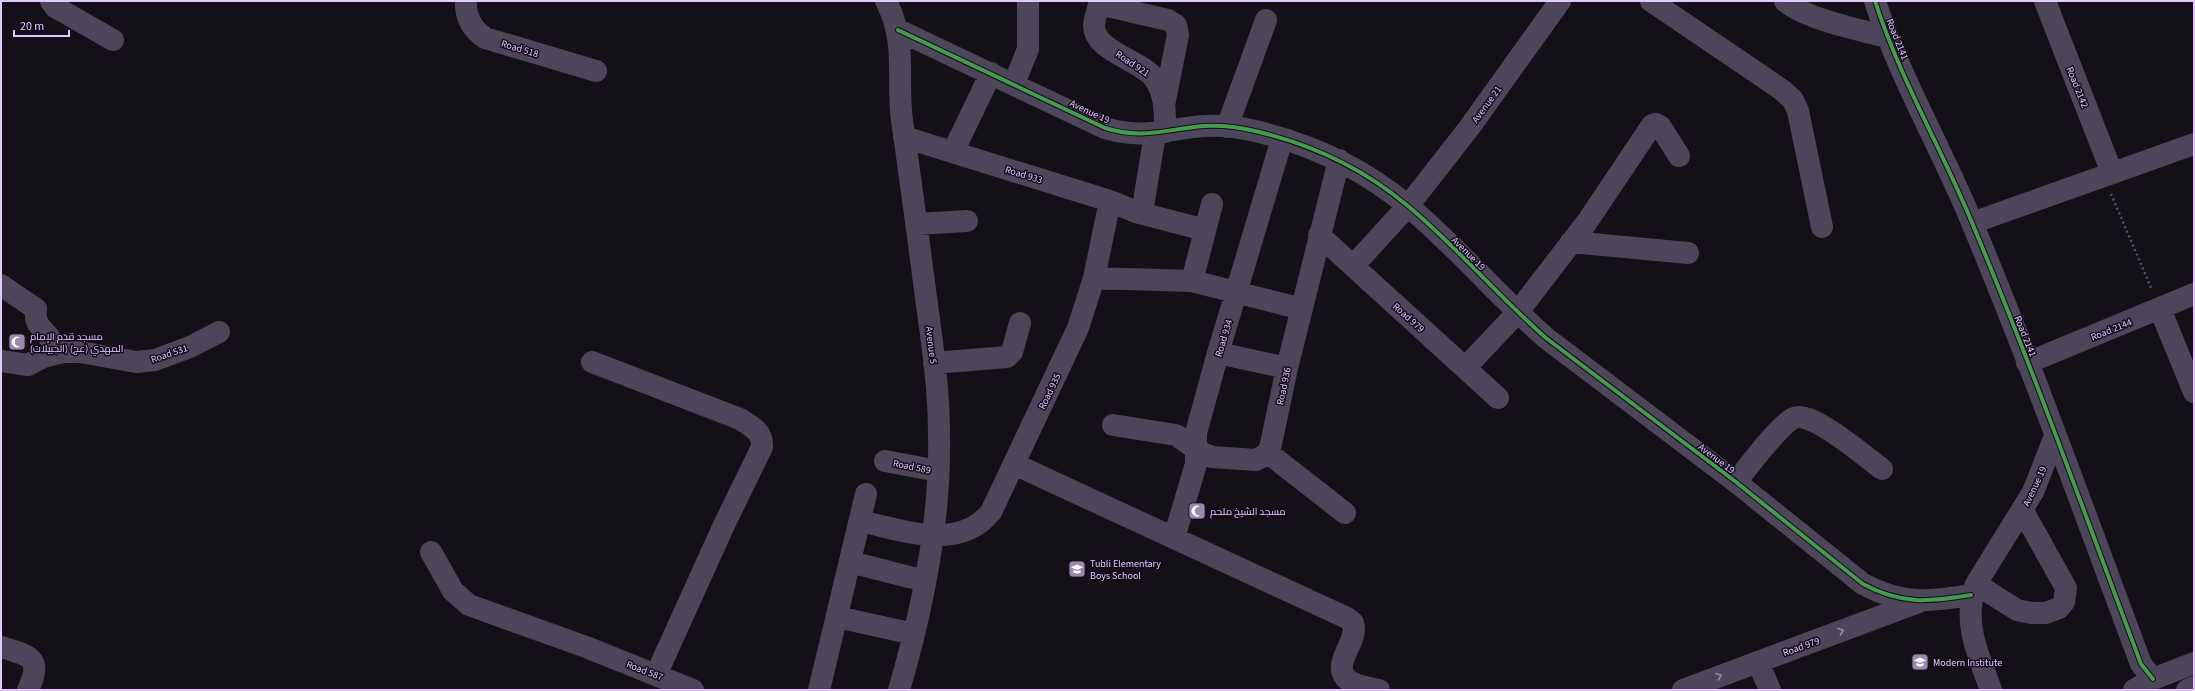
<svg xmlns="http://www.w3.org/2000/svg" width="2195" height="691" font-family="'Source Sans 3',Cairo,sans-serif">
	<rect width="100%" height="100%" fill="#141018"/>
	<g fill="none" stroke-linecap="round" stroke-linejoin="round">
		<path stroke="#515667" stroke-width="2.5" stroke-dasharray="2 3" stroke-linecap="butt" d="M 2111,194 L 2152,290"/>
		<path stroke="#4d4559" stroke-width="22" d="M 51,1 L 55,7 L 113,40
			M 466,1 C 465,17 472,29 485,38 L 596,71
			M 886,1 C 908,44 896,76 902,121 C 911,182 919,244 927,305 C 933,348 939,391 939,434 C 941,520 923,608 899,690
			M 1100,1 C 1098,9 1095,17 1094,25 C 1093,51 1141,60 1154,78 C 1166,94 1165,114 1165,132
			M 1651,1 L 1782,90 L 1793,100 L 1798,111 L 1822,227
			M 1785,1 C 1805,19 1860,30 1887,37
			M 1875,1 C 1900,79 1942,149 1973,225 C 2033,369 2086,517 2141,664 L 2153,679
			M 2045,1 L 2112,173
			M 1099,4 L 1168,20 L 1176,25 L 1178,35 L 1164,105
			M 898,30 L 1105,128 C 1144,140 1166,129 1204,126 C 1220,125 1238,127 1255,131 C 1311,144 1364,169 1408,206 C 1457,247 1498,296 1546,338 L 1736,482 L 1863,584 C 1902,605 1929,602 1971,595
			M 1014,84 L 1028,49 L 1028,1
			M 1227,127 L 1266,20
			M 904,137 L 1110,201 L 1136,212 L 1205,230
			M 953,152 L 991,73
			M 1142,213 L 1155,134
			M 1972,223 L 2194,144
			M 917,224 L 967,221
			M 1319,235 L 1498,398
			M 1571,242 L 1688,253
			M 1353,266 L 1408,206 L 1469,128 L 1560,1
			M 1094,278 L 1192,281 L 1302,309
			M 1192,281 L 1212,204
			M 1,285 L 36,309 C 34,327 43,327 51,340 C 53,344 53,349 54,353
			M 2160,309 L 2194,392
			M 1218,353 L 1287,368
			M 1,361 L 28,365 L 43,357 L 63,352 L 80,352 L 136,362 L 155,360 L 190,347 L 219,332
			M 592,362 L 740,419 C 752,427 763,431 762,447 L 724,525 L 656,675
			M 934,363 L 1007,357 L 1012,352 L 1020,323
			M 2027,363 L 2194,294
			M 1465,368 L 1517,313 L 1587,222 L 1652,125 L 1656,124 L 1660,126 L 1679,156
			M 1113,425 L 1176,435 L 1200,452 L 1212,457 L 1256,460 L 1268,453 L 1271,444 L 1287,368 L 1339,160
			M 1268,453 L 1345,513
			M 885,461 L 938,471
			M 1014,464 L 1347,618 L 1353,623 C 1360,642 1328,665 1349,681 C 1357,686 1370,688 1379,690
			M 1736,482 C 1748,467 1779,425 1794,418 C 1810,409 1867,458 1882,469
			M 860,521 C 903,530 958,552 991,512 L 1078,328 L 1094,278 L 1110,201
			M 1174,538 L 1196,464 L 1196,433 L 1218,353 L 1282,139
			M 431,552 L 453,591 L 469,605 L 586,647 L 693,690
			M 850,562 L 925,581
			M 1976,584 L 2017,610 L 2031,613 L 2046,613 L 2059,608 L 2064,602 L 2066,588 L 2023,511
			M 837,617 L 914,634
			M 1,647 C 30,656 43,657 28,690
			M 1758,662 L 1770,690
			M 819,690 L 866,494
			M 1683,690 L 1919,602
			M 1991,690 C 1978,654 1962,622 1976,584 L 2033,492 L 2055,436
			M 2134,690 L 2153,679 L 2194,663
			M 2187,690 L 2194,687"/>
		<g stroke="#140c1c" stroke-width="6">
			<path id="cycleway" d="M 1875,1 C 1900,79 1942,149 1973,225 C 2033,369 2086,517 2141,664 L 2153,679
				M 898,30 L 1105,128 C 1144,140 1166,129 1204,126 C 1220,125 1238,127 1255,131 C 1311,144 1364,169 1408,206 C 1457,247 1498,296 1546,338 L 1736,482 L 1863,584 C 1902,605 1929,602 1971,595"/>
		</g>
		<use href="#cycleway" stroke="#469c4c" stroke-width="4"/>
	</g>
	<defs><path id="oneway-chevron" d="M-2-3.5L2.5 0L-2 3.5" fill="none" stroke-width="1.6" stroke-linecap="round" stroke-linejoin="round"/></defs>
	<g stroke="#9887ab">
		<use href="#oneway-chevron" transform="translate(1841 631) rotate(-20)"/>
		<use href="#oneway-chevron" transform="translate(1719 676) rotate(-20)"/>
	</g>
	<defs>
		<g id="mosque-square" transform="scale(0.9)"><rect x="-9" y="-9" width="18" height="18" rx="4" fill="#9a88ad" stroke="#140c1c"/><path d="M3.5-4.9A6 6 0 1 0 3.5 4.9A5 5 0 1 1 3.5-4.9Z" fill="#fff"/></g>
		<g id="school-square" transform="scale(0.9)"><rect x="-9" y="-9" width="18" height="18" rx="4" fill="#9a88ad" stroke="#140c1c"/><path d="M0-5L7-2L0 1L-7-2ZM-4 1L0 2.5L4 1V4Q0 6-4 4Z" fill="#fff"/></g>
	</defs>
	<g fill-rule="evenodd">
		<use href="#mosque-square" x="17" y="342"/>
		<use href="#mosque-square" x="1197" y="511"/>
		<use href="#school-square" x="1077" y="569"/>
		<use href="#school-square" x="1920" y="662"/>
	</g>
	<g text-anchor="middle" stroke-width="3" stroke-linejoin="round" paint-order="stroke">
		<g font-size="10" fill="#e2c9fd" stroke="#140c1c">
			<text transform="translate(1898 39) rotate(68)" y="4">Road 2141</text>
			<text transform="translate(520 48) rotate(17)" y="4">Road 518</text>
			<text transform="translate(1133 63) rotate(34)" y="4">Road 921</text>
			<text transform="translate(2078 87) rotate(68)" y="4">Road 2142</text>
			<text transform="translate(1486 104) rotate(-54)" y="4">Avenue 21</text>
			<text transform="translate(1090 111) rotate(25)" y="4">Avenue 19</text>
			<text transform="translate(1024 174) rotate(17)" y="4">Road 933</text>
			<text transform="translate(1469 253) rotate(45)" y="4">Avenue 19</text>
			<text transform="translate(1409 317) rotate(42)" y="4">Road 979</text>
			<text transform="translate(2111 329) rotate(-22)" y="4">Road 2144</text>
			<text transform="translate(2026 336) rotate(68)" y="4">Road 2141</text>
			<text transform="translate(1223 338) rotate(-73)" y="4">Road 934</text>
			<text transform="translate(932 345) rotate(83)" y="4">Avenue 5</text>
			<text transform="translate(169 353) rotate(-19)" y="4">Road 531</text>
			<text transform="translate(1283 386) rotate(-78)" y="4">Road 936</text>
			<text transform="translate(1049 391) rotate(-64)" y="4">Road 935</text>
			<text transform="translate(1717 458) rotate(37)" y="4">Avenue 19</text>
			<text transform="translate(912 466) rotate(11)" y="4">Road 589</text>
			<text transform="translate(2034 486) rotate(-65)" y="4">Avenue 19</text>
			<text transform="translate(1801 646) rotate(-20)" y="4">Road 979</text>
			<text transform="translate(645 670) rotate(21)" y="4">Road 587</text>
		</g>
		<g font-size="10" fill="#e2c9fd" stroke="#140c1c" text-anchor="start">
			<text x="30" y="340">مسجد قدَم الإمام<tspan x="30" dy="12">المهدي (عج) (الجبيلات)</tspan></text>
			<text x="1210" y="515">مسجد الشيخ ملحم</text>
			<text x="1090" y="567">Tubli Elementary<tspan x="1090" dy="12">Boys School</tspan></text>
			<text x="1933" y="666">Modern Institute</text>
		</g>
	</g>
	<rect width="2195" height="691" fill="none" stroke="#e2c9fd" stroke-width="4"/>
	<path d="M14 30v6h55v-6" fill="none" stroke="#e2c9fd" stroke-width="2"/>
	<text x="20" y="30" font-size="12" fill="#e2c9fd" stroke="#140c1c" stroke-width="3" paint-order="stroke">20 m</text>
</svg>
